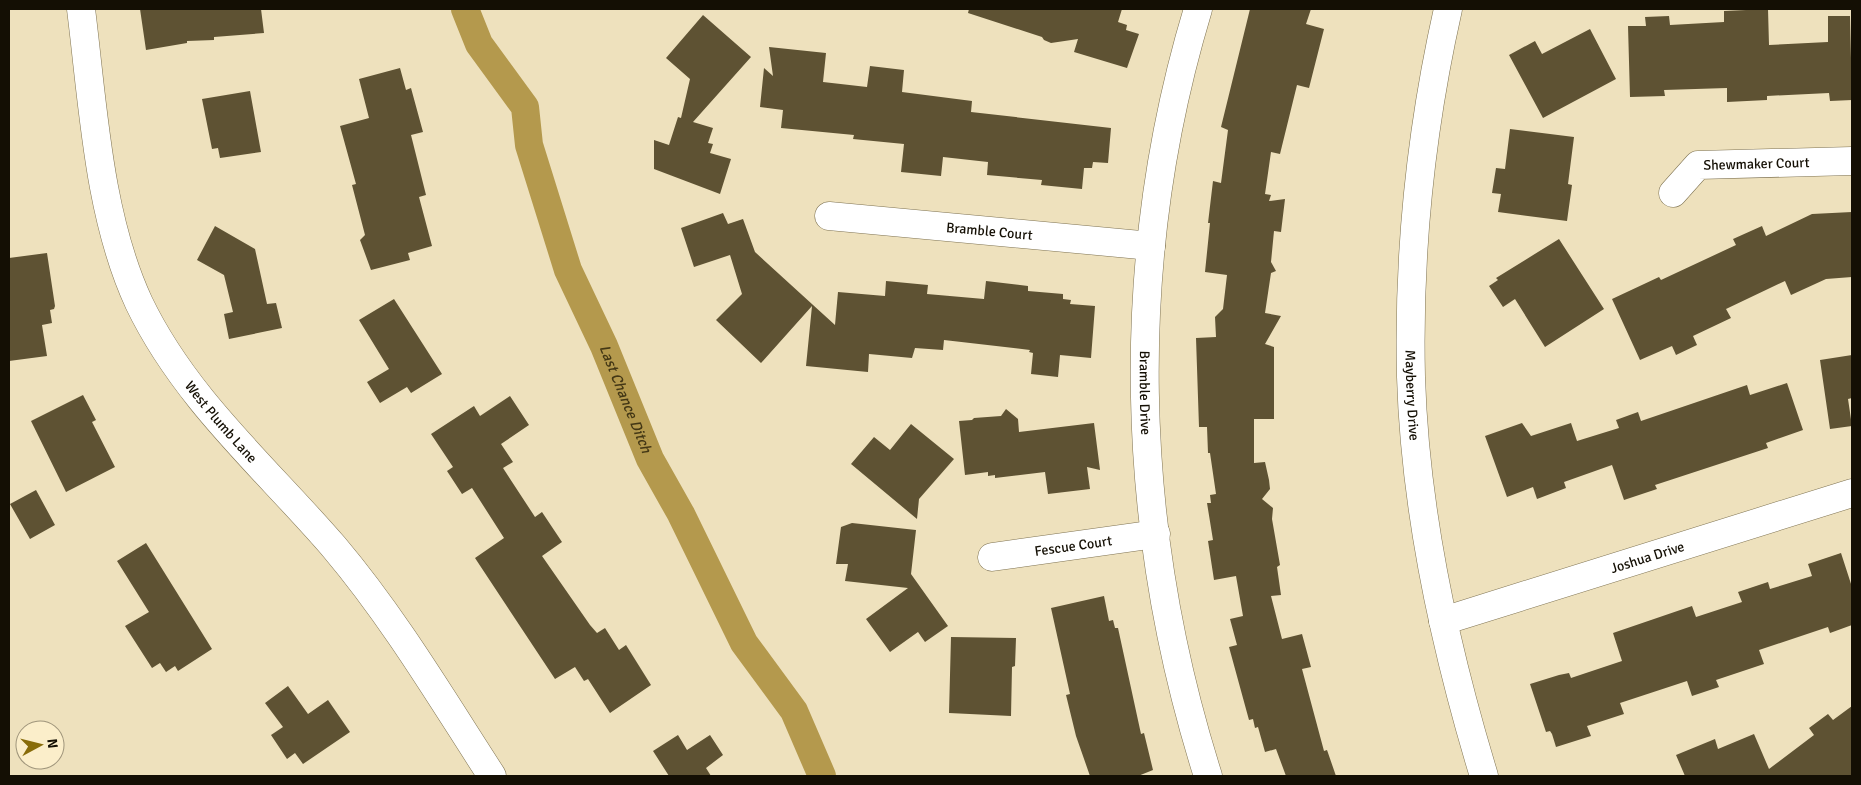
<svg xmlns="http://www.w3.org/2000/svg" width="1861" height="785" font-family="Signika,sans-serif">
	<rect width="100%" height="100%" fill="#eee1bd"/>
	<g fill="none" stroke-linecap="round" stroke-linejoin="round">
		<path stroke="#b4994d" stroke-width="28" id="s1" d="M 465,9 L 479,44 L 525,107 L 529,145 L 568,270 L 604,346 L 650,459 L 681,514 L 744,643 L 794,711 L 822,776"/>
	</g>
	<path fill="#5e5233" d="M 140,9 L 261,9 L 264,33 L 214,37 L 214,40 L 187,41 L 187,43 L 146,50 Z
		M 969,9 L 1122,9 L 1118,22 L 1127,25 L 1126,30 L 1139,34 L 1127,68 L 1074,52 L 1078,39 L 1051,43 L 1044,40 L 1042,37 L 968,13 Z
		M 1250,9 L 1311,9 L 1306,24 L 1324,29 L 1309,88 L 1297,85 L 1280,154 L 1271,152 L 1265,194 L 1271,195 L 1269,201 L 1285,199 L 1281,232 L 1274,231 L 1271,262 L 1276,271 L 1271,273 L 1265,313 L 1281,316 L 1265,344 L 1274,347 L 1274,419 L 1254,419 L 1254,463 L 1265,462 L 1269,480 L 1270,489 L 1262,499 L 1273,508 L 1272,519 L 1280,565 L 1277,567 L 1281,595 L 1271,596 L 1282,639 L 1302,634 L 1311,667 L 1302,669 L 1324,751 L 1327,750 L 1336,776 L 1286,776 L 1276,749 L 1265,752 L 1258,727 L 1255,728 L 1253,719 L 1249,720 L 1229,647 L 1237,645 L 1230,619 L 1243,616 L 1236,576 L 1214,580 L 1208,541 L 1213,540 L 1207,503 L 1211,503 L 1210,495 L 1216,494 L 1210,453 L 1208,453 L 1207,427 L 1199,427 L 1196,338 L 1216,337 L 1215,317 L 1223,309 L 1227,275 L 1205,272 L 1210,223 L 1208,223 L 1213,181 L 1221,183 L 1228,130 L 1221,127 Z
		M 1768,9 L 1769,45 L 1828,42 L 1828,16 L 1850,16 L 1852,100 L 1830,101 L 1829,93 L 1767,96 L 1767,100 L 1727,102 L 1727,88 L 1664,90 L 1665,96 L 1630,97 L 1628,26 L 1646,26 L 1645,17 L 1669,16 L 1670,25 L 1724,22 L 1724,11 Z
		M 703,15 L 751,57 L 693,122 L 713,128 L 708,143 L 713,144 L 710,153 L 731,159 L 720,194 L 654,169 L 654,140 L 669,145 L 678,117 L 681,118 L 690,79 L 666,58 Z
		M 1590,29 L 1616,79 L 1543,118 L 1509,55 L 1535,41 L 1542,54 Z
		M 769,47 L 826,53 L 823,82 L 867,87 L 870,66 L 904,70 L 902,92 L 972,101 L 971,112 L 1111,128 L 1108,163 L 1093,162 L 1092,168 L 1084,168 L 1082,189 L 1041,185 L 1042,180 L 987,175 L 988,162 L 943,157 L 941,176 L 901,172 L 904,144 L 853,139 L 854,135 L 781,128 L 783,110 L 760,107 L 764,68 L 773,76 Z
		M 400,68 L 406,90 L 411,88 L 423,132 L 411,135 L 426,195 L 419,197 L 432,246 L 408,253 L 410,260 L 371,270 L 360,240 L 365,235 L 352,185 L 356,184 L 340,126 L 369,118 L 359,79 Z
		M 250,91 L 261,152 L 220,158 L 218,148 L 212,149 L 202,99 Z
		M 1510,129 L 1574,137 L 1568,184 L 1572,185 L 1567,221 L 1498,212 L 1501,194 L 1492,193 L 1496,168 L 1505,169 Z
		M 1852,212 L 1852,277 L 1826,279 L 1791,295 L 1785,281 L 1726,309 L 1731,318 L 1693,336 L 1697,345 L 1676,355 L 1672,346 L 1640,360 L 1612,299 L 1659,277 L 1661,280 L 1736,245 L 1733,239 L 1762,226 L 1766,236 L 1812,214 Z
		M 723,213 L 728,224 L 743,219 L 755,252 L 835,325 L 838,292 L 885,296 L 886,281 L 928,285 L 927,294 L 984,299 L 986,281 L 1028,286 L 1028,291 L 1063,294 L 1063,299 L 1071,300 L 1070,304 L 1095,306 L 1091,358 L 1060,355 L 1058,377 L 1031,374 L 1033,353 L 1029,352 L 1030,350 L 944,340 L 943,350 L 915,348 L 912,358 L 869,354 L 868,372 L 806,366 L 812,306 L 761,363 L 716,320 L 742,294 L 730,255 L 694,267 L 681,228 Z
		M 215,226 L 255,249 L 267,304 L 276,303 L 282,328 L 229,339 L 224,314 L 233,312 L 224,275 L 197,260 Z
		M 1559,239 L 1604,309 L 1545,347 L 1515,299 L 1503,307 L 1489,286 L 1498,280 L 1496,278 Z
		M 47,253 L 55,306 L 54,309 L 50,310 L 52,323 L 42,325 L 47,356 L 9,361 L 9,258 Z
		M 394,299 L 442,374 L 411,393 L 407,387 L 380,403 L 367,382 L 389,369 L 359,320 Z
		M 1852,355 L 1852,398 L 1848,399 L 1852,426 L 1830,429 L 1820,360 Z
		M 1787,383 L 1803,430 L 1766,443 L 1768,448 L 1655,485 L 1657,489 L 1624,500 L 1612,465 L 1564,482 L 1566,488 L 1537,499 L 1533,487 L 1507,497 L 1485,436 L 1522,423 L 1531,436 L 1571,423 L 1577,441 L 1619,428 L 1616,420 L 1638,412 L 1641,421 L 1747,385 L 1750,395 Z
		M 83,395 L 96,420 L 92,422 L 115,467 L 66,492 L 31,421 Z
		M 510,396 L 529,425 L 501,444 L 513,462 L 503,468 L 535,517 L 542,512 L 562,542 L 542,556 L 590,625 L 597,633 L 605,628 L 619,650 L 626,645 L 651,685 L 610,713 L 588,679 L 584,681 L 575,667 L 555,679 L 475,558 L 504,538 L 472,488 L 462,494 L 447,471 L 453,467 L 431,434 L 474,406 L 480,416 Z
		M 1006,409 L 1018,419 L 1019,432 L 1094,423 L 1100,470 L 1087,467 L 1090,489 L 1048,494 L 1045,472 L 995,478 L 995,475 L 988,476 L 988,472 L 965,475 L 959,421 L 972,420 L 974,418 L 1001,416 Z
		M 911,424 L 954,459 L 919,499 L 917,519 L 851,464 L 874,437 L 890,450 Z
		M 36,490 L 55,525 L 30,539 L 10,504 Z
		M 852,523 L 916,530 L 911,574 L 948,626 L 925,642 L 918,632 L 890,652 L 866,619 L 908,588 L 845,581 L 848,564 L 836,564 L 841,527 Z
		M 146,543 L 212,649 L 178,671 L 175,666 L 166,672 L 160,663 L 152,668 L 125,626 L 149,612 L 117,561 Z
		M 1841,553 L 1852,587 L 1852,625 L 1830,633 L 1828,627 L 1759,650 L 1764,664 L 1716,680 L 1719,687 L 1692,696 L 1687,681 L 1620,703 L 1624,714 L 1587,726 L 1591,736 L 1556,747 L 1552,734 L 1550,731 L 1546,732 L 1530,684 L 1559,675 L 1569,673 L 1571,678 L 1622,661 L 1613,633 L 1692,606 L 1696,617 L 1742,602 L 1738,592 L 1768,582 L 1770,589 L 1812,576 L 1808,564 Z
		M 1104,596 L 1109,621 L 1113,620 L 1115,628 L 1118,628 L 1141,734 L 1144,733 L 1153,770 L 1138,776 L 1090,776 L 1076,736 L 1066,695 L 1070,694 L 1051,608 Z
		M 951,637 L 1016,638 L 1015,666 L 1012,667 L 1011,716 L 949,713 Z
		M 288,686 L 308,714 L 328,700 L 350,732 L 303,764 L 295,753 L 287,759 L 271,735 L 283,727 L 265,703 Z
		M 1852,706 L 1852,776 L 1685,776 L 1676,755 L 1715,739 L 1718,749 L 1754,734 L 1769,769 L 1814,735 L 1809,728 L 1828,714 L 1833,720 Z
		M 678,735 L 687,750 L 710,735 L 723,755 L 706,768 L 711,776 L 669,776 L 653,751 Z"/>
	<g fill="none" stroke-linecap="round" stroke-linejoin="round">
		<g stroke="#7f7352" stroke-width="29">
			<g id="street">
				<path id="s2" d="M 1198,9 C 1122,260 1129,527 1208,776"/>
				<path id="s3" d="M 1673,193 L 1698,165 L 1852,161"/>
				<path id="s4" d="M 829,216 L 1151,246"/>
				<path id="s5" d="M 992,557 L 1156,534"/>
				<path id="s6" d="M 1443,621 L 1852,493"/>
			</g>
		</g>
		<g stroke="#7f7352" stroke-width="29">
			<g id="secondary">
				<path id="s7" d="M 81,9 C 93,104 98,215 139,303 C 185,399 266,468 334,547 C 394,618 442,699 492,776"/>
				<path id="s8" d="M 1448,9 C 1421,129 1408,254 1411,377 C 1415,512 1445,648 1484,776"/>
			</g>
		</g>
		<use href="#street" stroke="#fff" stroke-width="28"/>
		<use href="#secondary" stroke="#fff" stroke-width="28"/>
	</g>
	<g text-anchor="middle" stroke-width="5" stroke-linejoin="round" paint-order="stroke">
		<g font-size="14" fill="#140f04" stroke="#fbeeca">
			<text dy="5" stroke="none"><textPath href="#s3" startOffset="96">Shewmaker Court</textPath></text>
			<text dy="5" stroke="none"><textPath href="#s4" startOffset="161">Bramble Court</textPath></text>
			<text dy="5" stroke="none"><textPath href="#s2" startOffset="389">Bramble Drive</textPath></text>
			<text dy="5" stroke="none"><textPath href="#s8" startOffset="389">Mayberry Drive</textPath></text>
			<text dy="5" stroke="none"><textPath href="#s7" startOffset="446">West Plumb Lane</textPath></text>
			<text dy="5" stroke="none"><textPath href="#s5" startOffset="82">Fescue Court</textPath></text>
			<text dy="5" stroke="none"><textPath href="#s6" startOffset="214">Joshua Drive</textPath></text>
		</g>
		<g font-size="15" font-style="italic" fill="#433715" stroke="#fbeeca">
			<text dy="5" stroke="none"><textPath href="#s1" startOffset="426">Last Chance Ditch</textPath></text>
		</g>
	</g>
	<rect width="1861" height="785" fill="none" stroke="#140f04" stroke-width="20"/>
	<g transform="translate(40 745) rotate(83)"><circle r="24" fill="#fbeeca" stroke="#9f957b"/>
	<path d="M0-4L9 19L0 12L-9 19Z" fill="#886c0a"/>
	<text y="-8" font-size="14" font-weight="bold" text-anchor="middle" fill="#140f04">N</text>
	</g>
</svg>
